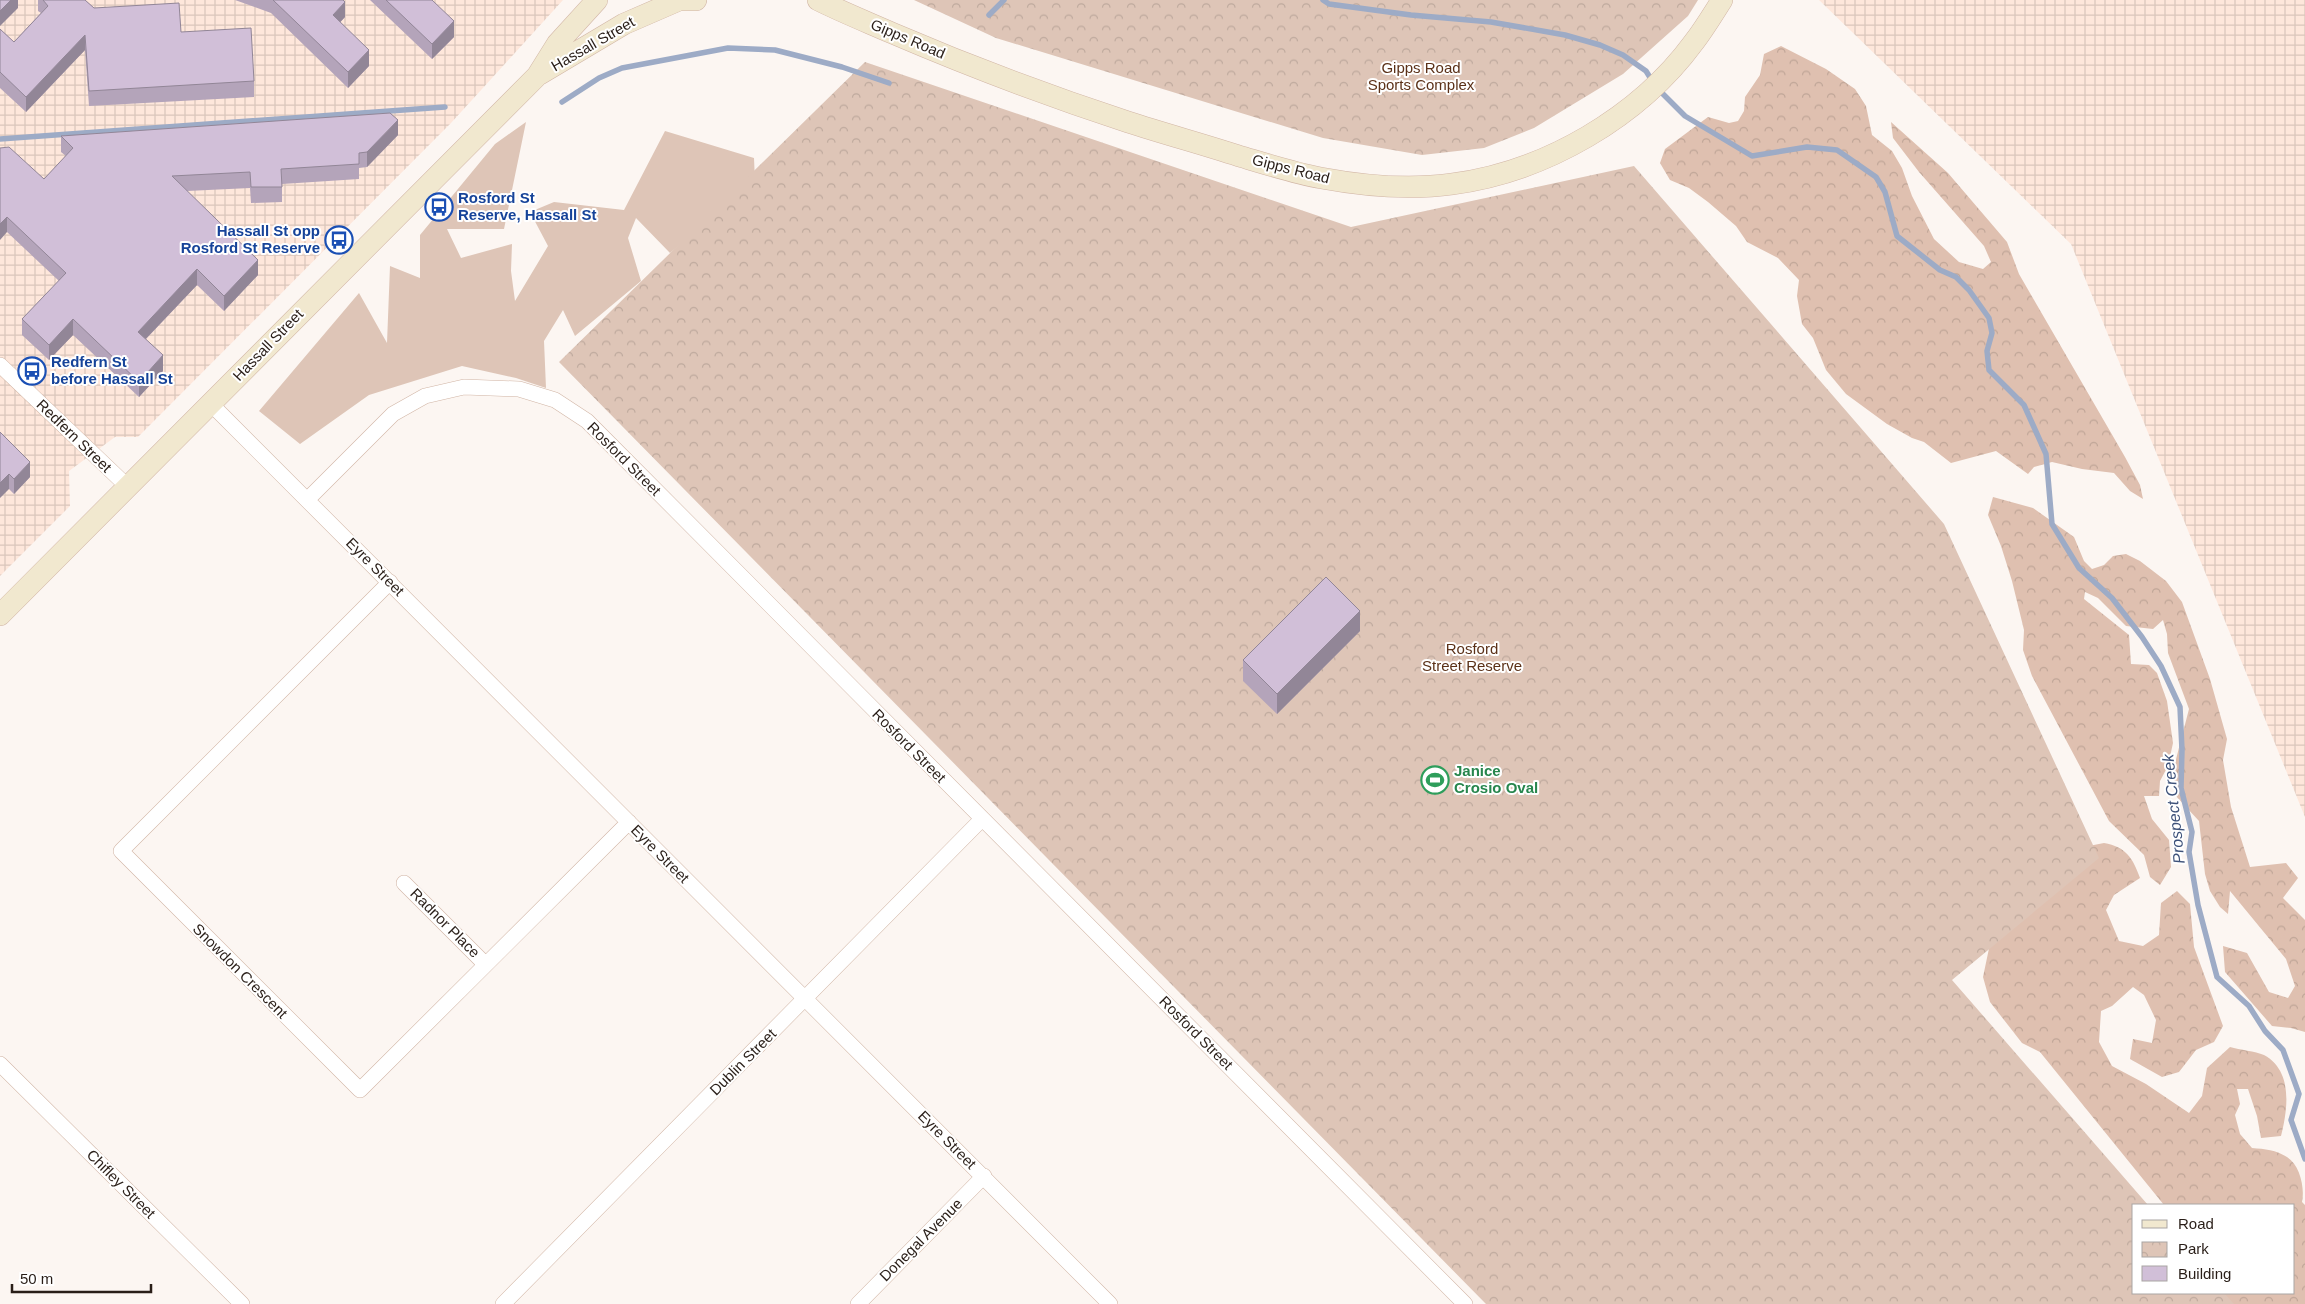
<svg xmlns="http://www.w3.org/2000/svg" width="2305" height="1304" font-family="Arial,sans-serif">
	<defs>
		<pattern id="industrial-grid" width="8" height="8" patternUnits="userSpaceOnUse" patternTransform="scale(1.25)"><rect width="8" height="8" fill="#fee7db"/><path d="M0 4h8M4 0v8" fill="none" stroke="#dac6bb"/></pattern>
		<pattern id="forest-crowns" width="20" height="18" patternUnits="userSpaceOnUse" patternTransform="scale(1.25)"><rect width="20" height="18" fill="#dfc0b0"/><path d="M2 6a3 3 0 1 1 6 0M12 15a3 3 0 1 1 6 0" fill="none" stroke="#bfa597"/></pattern>
		<pattern id="park-crowns" width="20" height="18" patternUnits="userSpaceOnUse" patternTransform="scale(1.25)"><rect width="20" height="18" fill="#dec5b7"/><path d="M2 6a3 3 0 1 1 6 0M12 15a3 3 0 1 1 6 0" fill="none" stroke="#bea99d"/></pattern>
	</defs>
	<rect width="100%" height="100%" fill="#fcf6f2"/>
	<path fill="url(#industrial-grid)" d="M 0,0 L 563,0 L 451,123 L 138,437 L 115,437 L 69,471 L 70,506 L 0,576 Z
		M 1819,0 L 2305,0 L 2305,817 L 2071,244 Z"/>
	<path fill="#dec5b7" d="M 526,122 L 504,229 L 447,229 L 461,258 L 512,244 L 511,271 L 515,301 L 548,246 L 530,212 L 554,202 L 624,210 L 665,131 L 754,158 L 755,181 L 670,253 L 636,218 L 628,238 L 641,281 L 575,336 L 563,310 L 544,341 L 546,388 L 516,378 L 462,366 L 369,395 L 300,444 L 259,411 L 359,293 L 387,343 L 390,266 L 420,278 L 420,235 L 495,144 Z"/>
	<path fill="url(#forest-crowns)" d="M 1781,46 L 1826,69 L 1855,89 L 1866,106 L 1872,135 L 1892,151 L 1902,168 L 1912,196 L 1934,239 L 1959,262 L 1983,269 L 1991,262 L 1984,246 L 1919,172 L 1893,138 L 1891,122 L 1948,173 L 2007,242 L 2019,274 L 2125,457 L 2140,485 L 2143,499 L 2130,491 L 2114,473 L 2082,469 L 2052,462 L 2034,467 L 2028,474 L 1996,451 L 1951,463 L 1924,442 L 1912,438 L 1887,424 L 1846,394 L 1826,370 L 1813,338 L 1802,324 L 1797,296 L 1799,280 L 1778,258 L 1747,242 L 1736,226 L 1708,202 L 1689,188 L 1670,180 L 1660,163 L 1665,149 L 1708,117 L 1729,123 L 1738,121 L 1744,111 L 1745,97 L 1760,75 L 1764,54 Z
		M 1993,497 L 2033,508 L 2074,537 L 2084,561 L 2092,569 L 2104,565 L 2113,556 L 2126,554 L 2140,561 L 2166,581 L 2182,602 L 2210,679 L 2227,739 L 2223,760 L 2231,807 L 2250,867 L 2286,863 L 2298,878 L 2283,898 L 2305,920 L 2305,1032 L 2291,1028 L 2272,1026 L 2225,972 L 2223,946 L 2247,953 L 2269,992 L 2288,998 L 2295,986 L 2286,959 L 2230,891 L 2228,914 L 2220,907 L 2210,891 L 2205,874 L 2199,821 L 2175,795 L 2173,771 L 2189,709 L 2168,653 L 2167,634 L 2163,620 L 2153,629 L 2126,626 L 2098,598 L 2085,592 L 2084,599 L 2129,635 L 2131,664 L 2149,665 L 2157,673 L 2167,701 L 2173,743 L 2168,766 L 2160,781 L 2159,796 L 2144,796 L 2152,819 L 2169,840 L 2171,867 L 2160,885 L 2150,877 L 2144,855 L 2109,821 L 2032,676 L 2023,650 L 2024,630 L 2012,581 L 2001,546 L 1988,515 Z
		M 2104,843 C 2126,847 2133,858 2140,878 L 2114,895 L 2106,910 L 2119,941 L 2143,946 L 2159,935 L 2161,903 L 2177,891 L 2190,904 L 2194,947 L 2223,1026 L 2214,1042 L 2196,1050 L 2179,1072 L 2162,1077 L 2130,1059 L 2133,1039 L 2152,1043 L 2156,1020 L 2144,995 L 2133,987 L 2112,1006 L 2101,1011 L 2099,1042 L 2112,1066 L 2146,1084 L 2189,1113 L 2202,1096 L 2207,1068 L 2230,1047 C 2240,1050 2255,1051 2264,1055 C 2293,1071 2288,1108 2281,1136 L 2261,1138 L 2257,1116 L 2248,1089 L 2237,1089 L 2240,1104 L 2235,1115 L 2240,1134 L 2252,1148 C 2265,1149 2276,1150 2287,1157 C 2300,1165 2305,1188 2302,1202 L 2305,1205 L 2305,1304 L 2228,1304 L 2219,1293 L 2294,1293 L 2294,1205 L 2164,1205 L 2040,1052 L 2022,1043 L 1990,1002 L 1983,977 L 1996,915 L 2048,854 Z"/>
	<path fill="url(#park-crowns)" d="M 914,0 L 1698,0 L 1688,16 L 1623,74 L 1534,128 L 1484,148 L 1422,155 L 1323,138 L 996,38 Z
		M 865,62 L 1351,227 L 1634,166 L 1944,524 L 2099,858 L 1952,980 L 2148,1205 L 2134,1205 L 2134,1293 L 2224,1293 L 2234,1304 L 1486,1304 L 559,362 Z"/>
	<g fill="none" stroke-linecap="round" stroke-linejoin="round">
		<path stroke="#9dabc6" stroke-width="5.5" d="M 1323,0 L 1329,4 L 1411,15 L 1491,22 L 1565,35 L 1600,45 L 1623,55 L 1646,71 L 1656,87 L 1685,116 L 1752,156 L 1807,147 L 1837,150 L 1876,177 L 1885,192 L 1897,236 L 1940,270 L 1956,277 L 1969,290 L 1989,318 L 1992,333 L 1987,351 L 1989,370 L 2024,405 L 2046,454 L 2052,524 L 2079,568 L 2112,598 L 2142,637 L 2161,666 L 2180,707 L 2182,750 L 2181,788 L 2192,832 L 2189,852 L 2198,905 L 2217,977 L 2249,1006 L 2265,1031 L 2283,1050 L 2299,1094 L 2291,1120 L 2305,1159
			M 989,15 L 1004,0
			M 562,102 L 599,78 L 622,68 L 728,48 L 775,50 L 842,67 L 889,83
			M 0,139 L 445,107"/>
		<g stroke="#d1b5a5" stroke-width="16">
			<path id="minor" d="M 0,365 L 127,486
				M 211,404 L 1110,1304
				M 307,500 L 393,414 L 425,396 L 464,387 L 519,389 L 555,400 L 587,421 L 1465,1304
				M 390,582 L 121,851 L 360,1090 L 629,822
				M 404,883 L 485,964
				M 0,1064 L 242,1304
				M 503,1304 L 982,819
				M 858,1304 L 984,1176"/>
		</g>
		<g stroke="#d1b5a5" stroke-width="22">
			<path id="secondary" d="M 674,0 L 696,0
				M 818,0 C 842,12 867,22 892,33 C 969,66 1048,96 1128,122 C 1165,134 1202,144 1239,156 C 1266,164 1294,173 1321,178 C 1364,186 1409,190 1452,184 C 1545,172 1639,117 1694,42 C 1704,29 1713,14 1722,0
				M 540,74 L 624,24 L 677,1
				M 0,615 L 537,76 L 557,44 L 597,0"/>
		</g>
		<use href="#minor" stroke="#fff" stroke-width="15"/>
		<use href="#secondary" stroke="#f1e8cf" stroke-width="21"/>
	</g>
	<path fill="#b4a4ba" d="M 38,0 L 85,0 L 94,8 L 181,32 L 254,81 L 254,97 L 89,106 L 85,50 L 26,112 L 0,88 L 0,29 L 14,42 L 41,13 L 38,11 Z
		M 235,0 L 343,0 L 345,17 L 340,22 L 369,66 L 348,88 L 271,13 Z
		M 370,0 L 432,0 L 454,37 L 432,59 Z
		M 398,135 L 367,167 L 359,168 L 359,179 L 282,184 L 282,202 L 251,203 L 250,188 L 187,191 L 258,275 L 224,311 L 197,285 L 146,339 L 163,371 L 139,397 L 73,335 L 49,360 L 22,335 L 22,319 L 59,281 L 7,232 L 0,148 L 44,179 L 66,156 L 61,152 L 61,136 Z
		M 0,432 L 30,477 L 14,494 L 9,489 Z
		M 1360,631 L 1277,714 L 1243,681 L 1243,660 Z"/>
	<path fill="#928697" d="M 11,0 L 18,0 L 18,8 L 0,26 L 0,11 Z
		M 345,2 L 345,17 L 333,30 L 333,15 Z
		M 454,21 L 454,37 L 432,59 L 432,44 Z
		M 85,35 L 85,50 L 26,112 L 26,97 Z
		M 369,50 L 369,66 L 348,88 L 348,72 Z
		M 398,120 L 398,135 L 367,167 L 367,152 Z
		M 7,217 L 7,232 L 0,240 L 0,224 Z
		M 258,260 L 258,275 L 224,311 L 224,296 Z
		M 197,269 L 197,285 L 138,347 L 138,332 Z
		M 73,319 L 73,335 L 49,360 L 49,345 Z
		M 163,355 L 163,371 L 139,397 L 139,382 Z
		M 30,462 L 30,477 L 14,494 L 14,479 Z
		M 9,474 L 9,489 L 0,498 L 0,483 Z
		M 1360,611 L 1360,631 L 1277,714 L 1277,694 Z"/>
	<path fill="#d1bfd8" stroke="#928697" d="M 0,0 L 11,0 L 0,11 Z
		M 43,0 L 85,0 L 94,8 L 179,3 L 181,32 L 251,28 L 254,81 L 89,91 L 85,35 L 26,97 L 0,72 L 0,29 L 14,42 L 48,6 Z
		M 273,0 L 343,0 L 345,2 L 333,15 L 369,50 L 348,72 Z
		M 386,0 L 432,0 L 454,21 L 432,44 Z
		M 390,113 L 398,120 L 367,152 L 359,153 L 359,164 L 281,169 L 282,187 L 251,187 L 250,172 L 172,176 L 258,260 L 224,296 L 197,269 L 138,332 L 163,355 L 139,382 L 73,319 L 49,345 L 22,319 L 66,273 L 7,217 L 0,224 L 0,148 L 9,147 L 44,179 L 73,148 L 61,136 Z
		M 0,432 L 30,462 L 14,479 L 9,474 L 0,483 Z
		M 1326,577 L 1360,611 L 1277,694 L 1243,660 Z"/>
	<defs>
		<g id="bus-ring" transform="scale(1.4375)"><circle r="9.5" fill="#fff" stroke="#1a4fb4" stroke-width="1.5"/><path d="M-5-6H5V4H4V6H2V4H-2V6H-4V4H-5ZM-3.5-4V0h7V-4ZM-3.5 1.2v1.5H-2V1.2ZM2 1.2v1.5H3.5V1.2Z" fill="#1a4fb4"/></g>
		<g id="stadium-ring" transform="scale(1.4375)"><circle r="9.5" fill="#fff" stroke="#2e9e5b" stroke-width="1.5"/><path d="M0-5a6.5 5 0 1 0 0 10a6.5 5 0 1 0 0-10ZM-3.5-1.8h7v3.6h-7Z" fill="#2e9e5b"/></g>
	</defs>
	<g fill-rule="evenodd">
		<use href="#bus-ring" x="439" y="207"/>
		<use href="#bus-ring" x="339" y="240"/>
		<use href="#bus-ring" x="32" y="371"/>
		<use href="#stadium-ring" x="1435" y="780"/>
	</g>
	<g text-anchor="middle" stroke-width="4" stroke-linejoin="round" paint-order="stroke">
		<g font-size="15" fill="#291e18" stroke="#fff">
			<text transform="translate(908 39) rotate(23)" y="5">Gipps Road</text>
			<text transform="translate(593 44) rotate(-30)" y="5">Hassall Street</text>
			<text transform="translate(1291 169) rotate(14)" y="5">Gipps Road</text>
			<text transform="translate(268 345) rotate(-46)" y="5">Hassall Street</text>
			<text transform="translate(74 436) rotate(44)" y="5">Redfern Street</text>
			<text transform="translate(624 459) rotate(45)" y="5">Rosford Street</text>
			<text transform="translate(375 567) rotate(45)" y="5">Eyre Street</text>
			<text transform="translate(909 746) rotate(45)" y="5">Rosford Street</text>
			<text transform="translate(660 854) rotate(45)" y="5">Eyre Street</text>
			<text transform="translate(445 923) rotate(45)" y="5">Radnor Place</text>
			<text transform="translate(240 971) rotate(45)" y="5">Snowdon Crescent</text>
			<text transform="translate(1196 1033) rotate(45)" y="5">Rosford Street</text>
			<text transform="translate(743 1062) rotate(-45)" y="5">Dublin Street</text>
			<text transform="translate(947 1140) rotate(45)" y="5">Eyre Street</text>
			<text transform="translate(121 1184) rotate(45)" y="5">Chifley Street</text>
			<text transform="translate(921 1240) rotate(-45)" y="5">Donegal Avenue</text>
		</g>
		<g font-size="15" fill="#5b3118" stroke="#fff">
			<text x="1421" y="73">Gipps Road<tspan x="1421" dy="17">Sports Complex</tspan></text>
			<text x="1472" y="654">Rosford<tspan x="1472" dy="17">Street Reserve</tspan></text>
		</g>
		<g font-size="15" font-weight="bold" fill="#164399" stroke="#fff" text-anchor="start">
			<text x="458" y="203">Rosford St<tspan x="458" dy="17">Reserve, Hassall St</tspan></text>
			<text x="320" y="236" text-anchor="end">Hassall St opp<tspan x="320" dy="17">Rosford St Reserve</tspan></text>
			<text x="51" y="367">Redfern St<tspan x="51" dy="17">before Hassall St</tspan></text>
		</g>
		<g font-size="15" font-weight="bold" fill="#27864d" stroke="#fff" text-anchor="start">
			<text x="1454" y="776">Janice<tspan x="1454" dy="17">Crosio Oval</tspan></text>
		</g>
		<g font-size="16" font-style="italic" fill="#3e527a" stroke="#fff">
			<text transform="translate(2173 809) rotate(-96)" y="6">Prospect Creek</text>
		</g>
	</g>
	<rect x="2132" y="1204" width="162" height="90" fill="#ffffff" stroke="#a9a5a3"/>
	<rect x="2142" y="1220" width="25" height="8" fill="#f1e8cf" stroke="#a9a5a3"/>
	<text x="2178" y="1229" font-size="15" fill="#291e18">Road</text>
	<rect x="2142" y="1242" width="25" height="15" fill="url(#park-crowns)" stroke="#a9a5a3"/>
	<text x="2178" y="1254" font-size="15" fill="#291e18">Park</text>
	<rect x="2142" y="1266" width="25" height="15" fill="#d1bfd8" stroke="#a9a5a3"/>
	<text x="2178" y="1279" font-size="15" fill="#291e18">Building</text>
	<path d="M12 1284v8h139v-8" fill="none" stroke="#291e18" stroke-width="2.5"/>
	<text x="20" y="1284" font-size="15" fill="#291e18" stroke="#ffffff" stroke-width="4" paint-order="stroke">50 m</text>
</svg>
